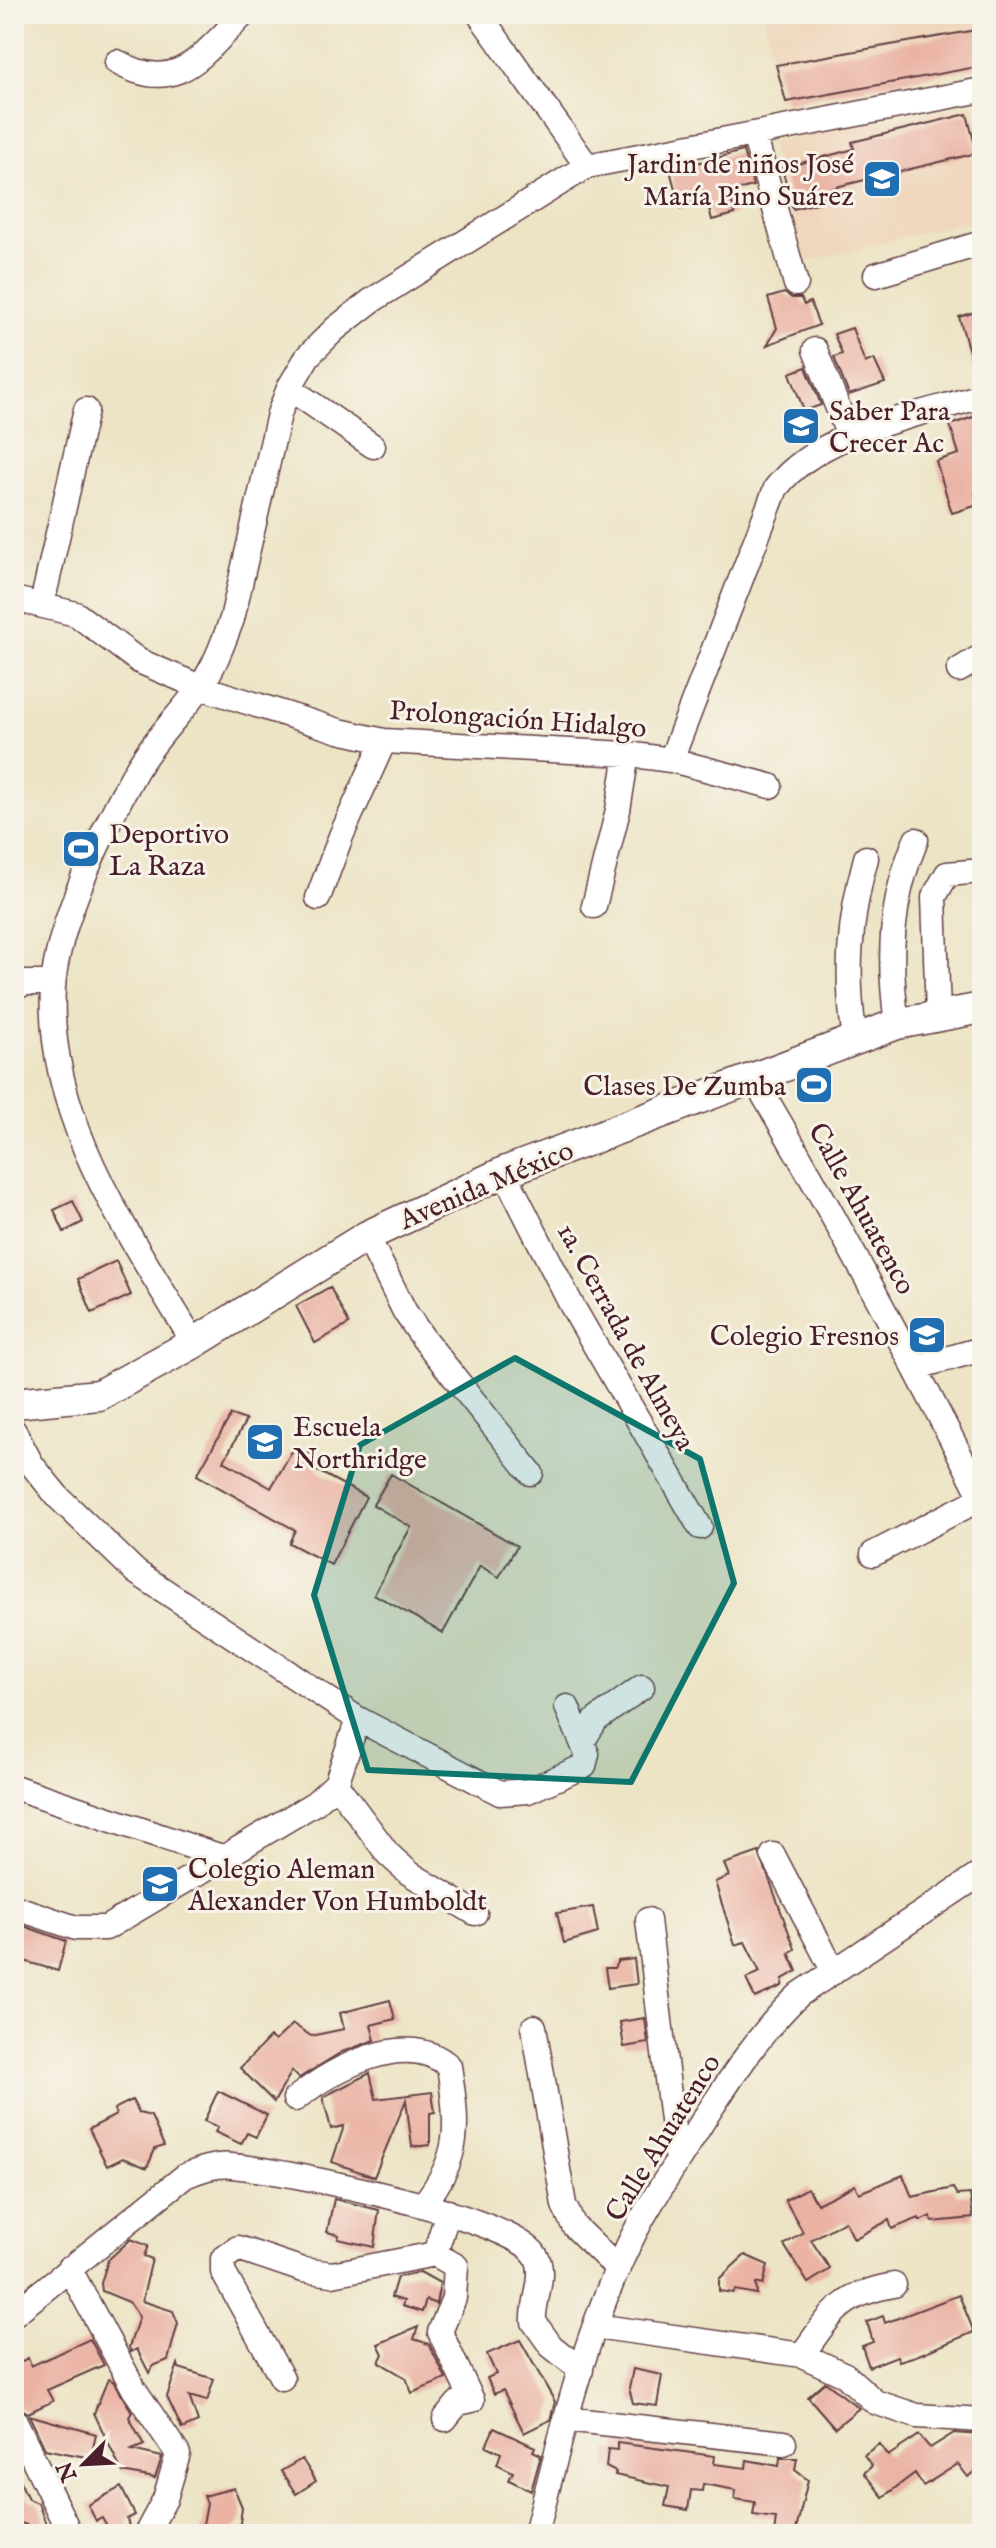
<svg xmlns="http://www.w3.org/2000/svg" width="996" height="2548" font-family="'IM FELL English',serif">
	<rect width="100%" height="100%" fill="#f7f3e8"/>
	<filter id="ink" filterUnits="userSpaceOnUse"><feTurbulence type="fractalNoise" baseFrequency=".0125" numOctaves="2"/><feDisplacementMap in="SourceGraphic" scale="16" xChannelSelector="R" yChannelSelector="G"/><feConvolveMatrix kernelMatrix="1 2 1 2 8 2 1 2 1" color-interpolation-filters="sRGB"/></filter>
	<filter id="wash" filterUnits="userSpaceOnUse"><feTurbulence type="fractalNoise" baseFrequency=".006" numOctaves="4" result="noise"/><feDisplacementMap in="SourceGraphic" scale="32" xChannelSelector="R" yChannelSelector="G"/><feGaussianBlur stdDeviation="1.8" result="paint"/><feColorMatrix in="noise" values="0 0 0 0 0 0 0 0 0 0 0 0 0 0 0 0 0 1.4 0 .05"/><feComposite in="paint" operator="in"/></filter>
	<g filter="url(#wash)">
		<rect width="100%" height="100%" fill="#ece4c5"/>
		<path fill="#efd6bc" d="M 764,14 L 982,14 L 982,67 L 779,103 Z
			M 973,105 L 982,138 L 982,217 L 806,262 L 770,141 Z"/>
		<g id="blocks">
			<path fill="#eab3a4" d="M 982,29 L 982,66 L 786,102 L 776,65 Z
				M 967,114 L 977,153 L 840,186 L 822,192 L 825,201 L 793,209 L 782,168 L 854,149 L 852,142 Z
				M 743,151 L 753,186 L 729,192 L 735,214 L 712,220 L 707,200 L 680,208 L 670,170 Z
				M 784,293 L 792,298 L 801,298 L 804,305 L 810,302 L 819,325 L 767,345 L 777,328 L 768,298 Z
				M 982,310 L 982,379 L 977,379 L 959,317 Z
				M 852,328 L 865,363 L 874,359 L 885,383 L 849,395 L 834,357 L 842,354 L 834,334 Z
				M 806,367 L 821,405 L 804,411 L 790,373 Z
				M 982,414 L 982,493 L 975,494 L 978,505 L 952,513 L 936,461 L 959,454 L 950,425 Z
				M 73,1201 L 83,1222 L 64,1232 L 54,1210 Z
				M 116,1261 L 131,1295 L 92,1313 L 78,1279 Z
				M 330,1287 L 349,1324 L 315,1343 L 296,1306 Z
				M 231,1415 L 246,1420 L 224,1461 L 271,1488 L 295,1446 L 321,1461 L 316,1470 L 366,1497 L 331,1565 L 289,1543 L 295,1530 L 197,1475 Z
				M 391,1474 L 517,1546 L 499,1577 L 480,1566 L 443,1633 L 374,1594 L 411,1527 L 373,1505 Z
				M 759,1852 L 795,1949 L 789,1953 L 797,1971 L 783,1979 L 782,1986 L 755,1998 L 746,1979 L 760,1972 L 745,1942 L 735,1945 L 715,1882 L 729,1876 L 724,1864 Z
				M 593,1907 L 598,1933 L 564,1943 L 557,1913 Z
				M 18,1924 L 66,1941 L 58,1971 L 14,1958 Z
				M 634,1959 L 637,1984 L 608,1988 L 605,1968 L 614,1968 L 618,1961 Z
				M 390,2000 L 395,2019 L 371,2025 L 375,2040 L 342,2052 L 299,2078 L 292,2071 L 274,2102 L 240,2068 L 270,2037 L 275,2041 L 293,2024 L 311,2036 L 344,2029 L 340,2013 Z
				M 645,2018 L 648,2043 L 624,2047 L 620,2022 Z
				M 370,2073 L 376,2099 L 432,2092 L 435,2112 L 430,2113 L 430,2145 L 412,2147 L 406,2100 L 374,2177 L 332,2162 L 344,2126 L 331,2129 L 323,2097 Z
				M 218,2091 L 267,2115 L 256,2137 L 247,2133 L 241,2144 L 215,2132 L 218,2127 L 204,2121 Z
				M 132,2100 L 139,2113 L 151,2116 L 164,2146 L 155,2149 L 147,2168 L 123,2158 L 107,2166 L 89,2129 L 116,2115 L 114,2109 Z
				M 903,2175 L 912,2197 L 953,2188 L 957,2195 L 970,2194 L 973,2218 L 932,2222 L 931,2216 L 920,2221 L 919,2218 L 892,2229 L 889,2220 L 854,2239 L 845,2221 L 811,2240 L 830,2269 L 808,2283 L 784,2245 L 803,2232 L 785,2200 L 808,2188 L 817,2204 L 855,2185 L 859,2193 Z
				M 334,2199 L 379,2210 L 374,2247 L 338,2239 L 339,2235 L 327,2232 Z
				M 131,2239 L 148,2246 L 144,2256 L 152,2259 L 142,2301 L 173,2311 L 178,2323 L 168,2360 L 153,2366 L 149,2373 L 137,2349 L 131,2352 L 129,2347 L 139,2317 L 129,2302 L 102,2291 L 101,2283 L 108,2260 Z
				M 745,2255 L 768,2265 L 763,2285 L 756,2283 L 757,2294 L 735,2290 L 733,2293 L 719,2291 L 719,2279 Z
				M 420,2272 L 440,2283 L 436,2304 L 426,2300 L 422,2312 L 402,2306 L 404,2301 L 391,2297 L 397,2277 Z
				M 959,2295 L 974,2332 L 916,2356 L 899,2361 L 897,2356 L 869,2367 L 862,2346 L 873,2342 L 867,2322 L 883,2316 L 885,2323 Z
				M 418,2327 L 414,2339 L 429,2344 L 446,2379 L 412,2393 L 406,2378 L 379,2362 L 383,2354 L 378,2344 Z
				M 90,2339 L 104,2365 L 47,2390 L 53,2401 L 28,2413 L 14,2404 L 14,2365 L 28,2358 L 31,2366 Z
				M 520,2340 L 555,2402 L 550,2420 L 524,2433 L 503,2390 L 494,2394 L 487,2378 L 496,2374 L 487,2354 Z
				M 178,2364 L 179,2368 L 214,2379 L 207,2401 L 189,2396 L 198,2422 L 182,2429 L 167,2397 Z
				M 633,2369 L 662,2375 L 657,2406 L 633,2403 L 629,2388 Z
				M 108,2379 L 113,2381 L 132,2412 L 129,2417 L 144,2445 L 132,2450 L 162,2457 L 155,2478 L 122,2472 L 94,2413 Z
				M 825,2382 L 859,2408 L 835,2428 L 808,2397 Z
				M 29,2415 L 96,2434 L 91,2458 L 45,2449 Z
				M 494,2428 L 535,2447 L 533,2451 L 541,2455 L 531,2491 L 509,2480 L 513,2472 L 497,2464 L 501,2453 L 486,2446 Z
				M 954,2433 L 982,2435 L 982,2467 L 968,2477 L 958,2464 L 923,2486 L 915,2473 L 883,2497 L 864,2473 L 872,2466 L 864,2455 L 879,2444 L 888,2456 L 919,2435 L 930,2448 Z
				M 617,2443 L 715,2456 L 714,2464 L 746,2468 L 747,2460 L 779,2466 L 780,2458 L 797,2458 L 795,2470 L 808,2480 L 795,2534 L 774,2534 L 776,2518 L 753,2515 L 755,2502 L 735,2499 L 736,2490 L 703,2484 L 702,2491 L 691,2490 L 688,2510 L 665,2506 L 669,2487 L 615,2475 L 616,2472 L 606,2467 L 608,2449 L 617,2450 Z
				M 302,2459 L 316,2481 L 296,2494 L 281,2471 Z
				M 14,2468 L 28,2499 L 38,2503 L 47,2527 L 40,2529 L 14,2521 Z
				M 121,2487 L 135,2515 L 127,2519 L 131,2534 L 111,2534 L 102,2518 L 96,2521 L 88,2505 Z
				M 234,2488 L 242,2507 L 240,2523 L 230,2534 L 201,2534 L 207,2504 L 204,2496 Z"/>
		</g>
	</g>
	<g filter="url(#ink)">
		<use href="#blocks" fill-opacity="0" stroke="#623d42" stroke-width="2"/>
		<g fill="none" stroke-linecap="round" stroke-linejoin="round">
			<g stroke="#623d42" stroke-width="27">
				<path id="minor" d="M 479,14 L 587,166
					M 117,62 C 178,97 202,54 244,14
					M 754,134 L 796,284
					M 876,275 L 982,243
					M 815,350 L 849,436
					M 289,388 L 373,446
					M 14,599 L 76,614 L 139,661 L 200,687 L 339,731 L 384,741 L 627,754 L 671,760 L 770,786
					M 42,604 L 86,410
					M 959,670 L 982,656
					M 671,760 L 776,488 C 819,431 916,416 982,396
					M 318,898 L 341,836 L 384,741
					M 594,906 L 618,810 L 627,754
					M 14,988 L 25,983 L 53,983
					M 938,1015 L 934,897 L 947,874 L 982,871
					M 897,1024 C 888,958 890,901 916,840
					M 855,1039 C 845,976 849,920 866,858
					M 753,1077 C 835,1215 909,1355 982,1498
					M 504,1172 L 571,1304 L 700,1527
					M 367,1236 L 405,1312 L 423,1338 L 531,1473
					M 194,1343 C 129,1233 46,1120 53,987 C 57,923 104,827 135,772 C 152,742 178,717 198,690 C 214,669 223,643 232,619 L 279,414 L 289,388 L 308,356 L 335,329 L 371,301 L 587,166 L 982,90
					M 917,1367 L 982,1349
					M 14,1431 L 32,1465 L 58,1497 L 136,1572 L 358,1719 L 500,1793 L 528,1791 L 584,1766 L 587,1754 L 567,1707
					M 873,1554 L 982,1498
					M 582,1742 L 596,1720 L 642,1687
					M 336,1784 L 388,1854 L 409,1873 L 475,1913
					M 14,1787 L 225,1858
					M 773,1855 L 834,1972
					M 14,1907 L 76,1928 L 106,1928 L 315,1803 L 336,1784 L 358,1719
					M 648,1920 L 677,2162
					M 534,2027 L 564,2205 L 574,2226 L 618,2269
					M 295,2099 C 333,2069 406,2028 449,2066 C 458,2126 462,2156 423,2205
					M 69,2268 L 134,2389 L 178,2454 L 165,2499 L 146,2534
					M 14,2314 L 185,2176 C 200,2170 215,2164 232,2166 C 282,2170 515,2217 536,2256 C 547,2275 532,2302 534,2322 L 551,2346 L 581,2370
					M 595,2326 L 802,2355 L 845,2375 L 875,2402 L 917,2416 L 982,2420
					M 802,2355 C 831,2314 841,2294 894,2285
					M 282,2378 L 223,2272 L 223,2259 L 238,2248 L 303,2270 L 332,2274 L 435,2254
					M 14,2419 L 70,2534
					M 445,2419 L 458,2403 L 472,2400 L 440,2332 L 454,2298 L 456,2266 L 435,2254 L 448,2212
					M 565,2419 L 784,2443
					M 536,2534 C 563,2427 589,2315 643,2217 C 662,2184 684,2152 704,2119 C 733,2075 762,2029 800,1994 L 982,1873"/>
			</g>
			<g stroke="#623d42" stroke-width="33">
				<path id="major" d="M 14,1403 L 99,1395 L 194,1343 L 367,1236 L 504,1172 L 897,1024 L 982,1008"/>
			</g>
			<use href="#minor" stroke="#fff" stroke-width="24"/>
			<use href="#major" stroke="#fff" stroke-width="30"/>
		</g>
	</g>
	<path fill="#0f766e" fill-opacity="0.2" stroke="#0f766e" stroke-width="6" stroke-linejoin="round" d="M 515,1358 L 700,1459 L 734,1583 L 631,1782 L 368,1770 L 314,1595 L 360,1445 Z"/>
	<defs>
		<g id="school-square" transform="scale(2)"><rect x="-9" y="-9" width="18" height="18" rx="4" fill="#1f6fb2" stroke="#f7f3e8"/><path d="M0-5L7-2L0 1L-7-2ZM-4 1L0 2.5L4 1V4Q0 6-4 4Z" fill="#fff"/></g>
		<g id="stadium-square" transform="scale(2)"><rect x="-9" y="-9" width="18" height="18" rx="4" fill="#1f6fb2" stroke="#f7f3e8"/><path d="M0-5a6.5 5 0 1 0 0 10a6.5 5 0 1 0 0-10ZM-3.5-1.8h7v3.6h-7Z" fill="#fff"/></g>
	</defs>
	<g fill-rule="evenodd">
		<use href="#school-square" x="882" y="179"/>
		<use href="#school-square" x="801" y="426"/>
		<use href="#stadium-square" x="81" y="849"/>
		<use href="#stadium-square" x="814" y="1085"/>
		<use href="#school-square" x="927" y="1335"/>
		<use href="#school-square" x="265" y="1442"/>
		<use href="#school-square" x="160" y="1884"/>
	</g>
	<g text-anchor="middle" stroke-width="6" stroke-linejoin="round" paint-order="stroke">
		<g font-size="28" fill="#4a1f2b" stroke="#f7f3e8" text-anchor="start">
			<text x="854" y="173" text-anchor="end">Jardin de niños José<tspan x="854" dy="32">María Pino Suárez</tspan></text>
			<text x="829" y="420">Saber Para<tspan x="829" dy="32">Crecer Ac</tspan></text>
			<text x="109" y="843">Deportivo<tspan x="109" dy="32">La Raza</tspan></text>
			<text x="786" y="1095" text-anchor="end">Clases De Zumba</text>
			<text x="899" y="1345" text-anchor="end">Colegio Fresnos</text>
			<text x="293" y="1436">Escuela<tspan x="293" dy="32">Northridge</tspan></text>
			<text x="188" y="1878">Colegio Aleman<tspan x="188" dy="32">Alexander Von Humboldt</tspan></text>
		</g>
		<g font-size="28" fill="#4a1f2b" stroke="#f7f3e8">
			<text transform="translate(518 718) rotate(4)" y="10">Prolongación Hidalgo</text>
			<text transform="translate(486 1184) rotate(-23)" y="10">Avenida México</text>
			<text transform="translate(863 1208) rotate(61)" y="10">Calle Ahuatenco</text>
			<text transform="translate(627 1336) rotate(61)" y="10">1a. Cerrada de Almeya</text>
			<text transform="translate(662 2137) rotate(-58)" y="10">Calle Ahuatenco</text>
		</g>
	</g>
	<rect width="996" height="2548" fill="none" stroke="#f7f3e8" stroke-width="48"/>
	<g transform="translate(84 2464) rotate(246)" stroke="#f7f3e8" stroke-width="6" paint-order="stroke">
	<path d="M0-6L14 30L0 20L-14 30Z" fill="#4a1f2b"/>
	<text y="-12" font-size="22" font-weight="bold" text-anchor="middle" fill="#4a1f2b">N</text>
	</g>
</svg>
